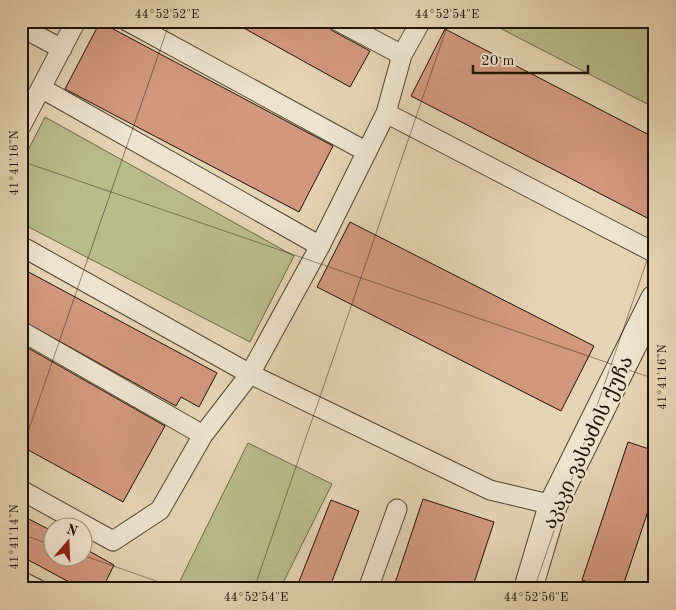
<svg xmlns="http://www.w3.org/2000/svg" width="676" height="610" font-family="'Old Standard TT','Noto Serif Georgian',serif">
	<rect width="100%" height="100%" fill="#e5d4b3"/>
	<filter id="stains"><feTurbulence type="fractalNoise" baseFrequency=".004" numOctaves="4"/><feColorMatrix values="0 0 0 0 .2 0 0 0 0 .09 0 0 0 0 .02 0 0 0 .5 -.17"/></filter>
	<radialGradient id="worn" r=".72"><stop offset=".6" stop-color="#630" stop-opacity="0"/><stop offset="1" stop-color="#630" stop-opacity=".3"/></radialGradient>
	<path fill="#b8bc8a" stroke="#6c6848" d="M 486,21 L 655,21 L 655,108 Z
		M 45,117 L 294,256 L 250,342 L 21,223 L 21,164 Z
		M 248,443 L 332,484 L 280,589 L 176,589 Z"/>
	<path fill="#d2987e" stroke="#1f1307" d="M 231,21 L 320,21 L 333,31 L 370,51 L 350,87 Z
		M 100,22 L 333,146 L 299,212 L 65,89 Z
		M 445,29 L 655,138 L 655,222 L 411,96 Z
		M 350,222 L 594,346 L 561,411 L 317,287 Z
		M 21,268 L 217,373 L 199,407 L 181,397 L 176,406 L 21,320 Z
		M 21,344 L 165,426 L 123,502 L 21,446 Z
		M 628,442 L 655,451 L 655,490 L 622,589 L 608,589 L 582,580 Z
		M 423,499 L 494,522 L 472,589 L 393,589 Z
		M 331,500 L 359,511 L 329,589 L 296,589 Z
		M 21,515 L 52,531 L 52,558 L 82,558 L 82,547 L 114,565 L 102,589 L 82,589 L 21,556 Z"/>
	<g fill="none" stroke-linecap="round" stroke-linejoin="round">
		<g stroke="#504332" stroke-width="21">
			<path id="service" d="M 127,21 L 367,152
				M 338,21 L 402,55 L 386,113 L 655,253
				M 21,27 L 62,49
				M 402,55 L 421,21
				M 41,88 L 320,246
				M 21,126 L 76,21
				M 21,246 L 250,374 L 490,490 L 553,505
				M 21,331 L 203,435 L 250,374 L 320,246 L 386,113
				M 21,490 L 113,541 L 160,510 L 203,435
				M 21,581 L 37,589
				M 368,589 L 397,509"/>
		</g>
		<g stroke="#504332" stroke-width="30">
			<path id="minor" d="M 528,589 L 553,505 L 655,299"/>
		</g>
		<use href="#service" stroke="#eee3ce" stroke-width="19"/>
		<use href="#minor" stroke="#eee3ce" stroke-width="28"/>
	</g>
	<path fill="none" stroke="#1f1307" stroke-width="1" stroke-opacity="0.45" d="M 21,161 L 655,379M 21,452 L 170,21M 21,534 L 52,545M 82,555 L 179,589M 254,589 L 449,21M 534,589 L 655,237"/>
	<g text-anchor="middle" stroke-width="4.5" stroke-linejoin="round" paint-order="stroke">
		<g font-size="20" fill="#1f1307" stroke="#eee3ce">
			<text transform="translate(587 442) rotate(-65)" y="7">აკაკი ვასაძის ქუჩა</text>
		</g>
	</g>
	<rect width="676" height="610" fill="none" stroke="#e5d4b3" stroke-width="55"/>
	<g transform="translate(68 542) rotate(19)"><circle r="24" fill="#eee3ce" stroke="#9b907e"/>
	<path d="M0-4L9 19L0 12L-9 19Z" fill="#8f2418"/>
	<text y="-8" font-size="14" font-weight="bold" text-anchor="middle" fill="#1f1307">N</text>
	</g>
	<path d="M473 65v8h115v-8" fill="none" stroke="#1f1307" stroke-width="2.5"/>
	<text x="481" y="65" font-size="15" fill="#1f1307" stroke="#eee3ce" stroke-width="4" paint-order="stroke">20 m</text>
	<rect x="28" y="28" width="620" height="554" fill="none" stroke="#1f1307" stroke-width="2"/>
	<g font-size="12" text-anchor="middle" fill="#1f1307">
		<text x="167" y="18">44°52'52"E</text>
		<text x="447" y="18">44°52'54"E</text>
		<text transform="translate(14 163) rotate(-90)" y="4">41°41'16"N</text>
		<text transform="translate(662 377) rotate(-90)" y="4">41°41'16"N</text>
		<text transform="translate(14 537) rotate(-90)" y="4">41°41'14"N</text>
		<text x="256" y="601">44°52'54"E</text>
		<text x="536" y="601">44°52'56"E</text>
	</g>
	<rect width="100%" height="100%" filter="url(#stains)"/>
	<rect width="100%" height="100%" fill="url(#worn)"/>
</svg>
